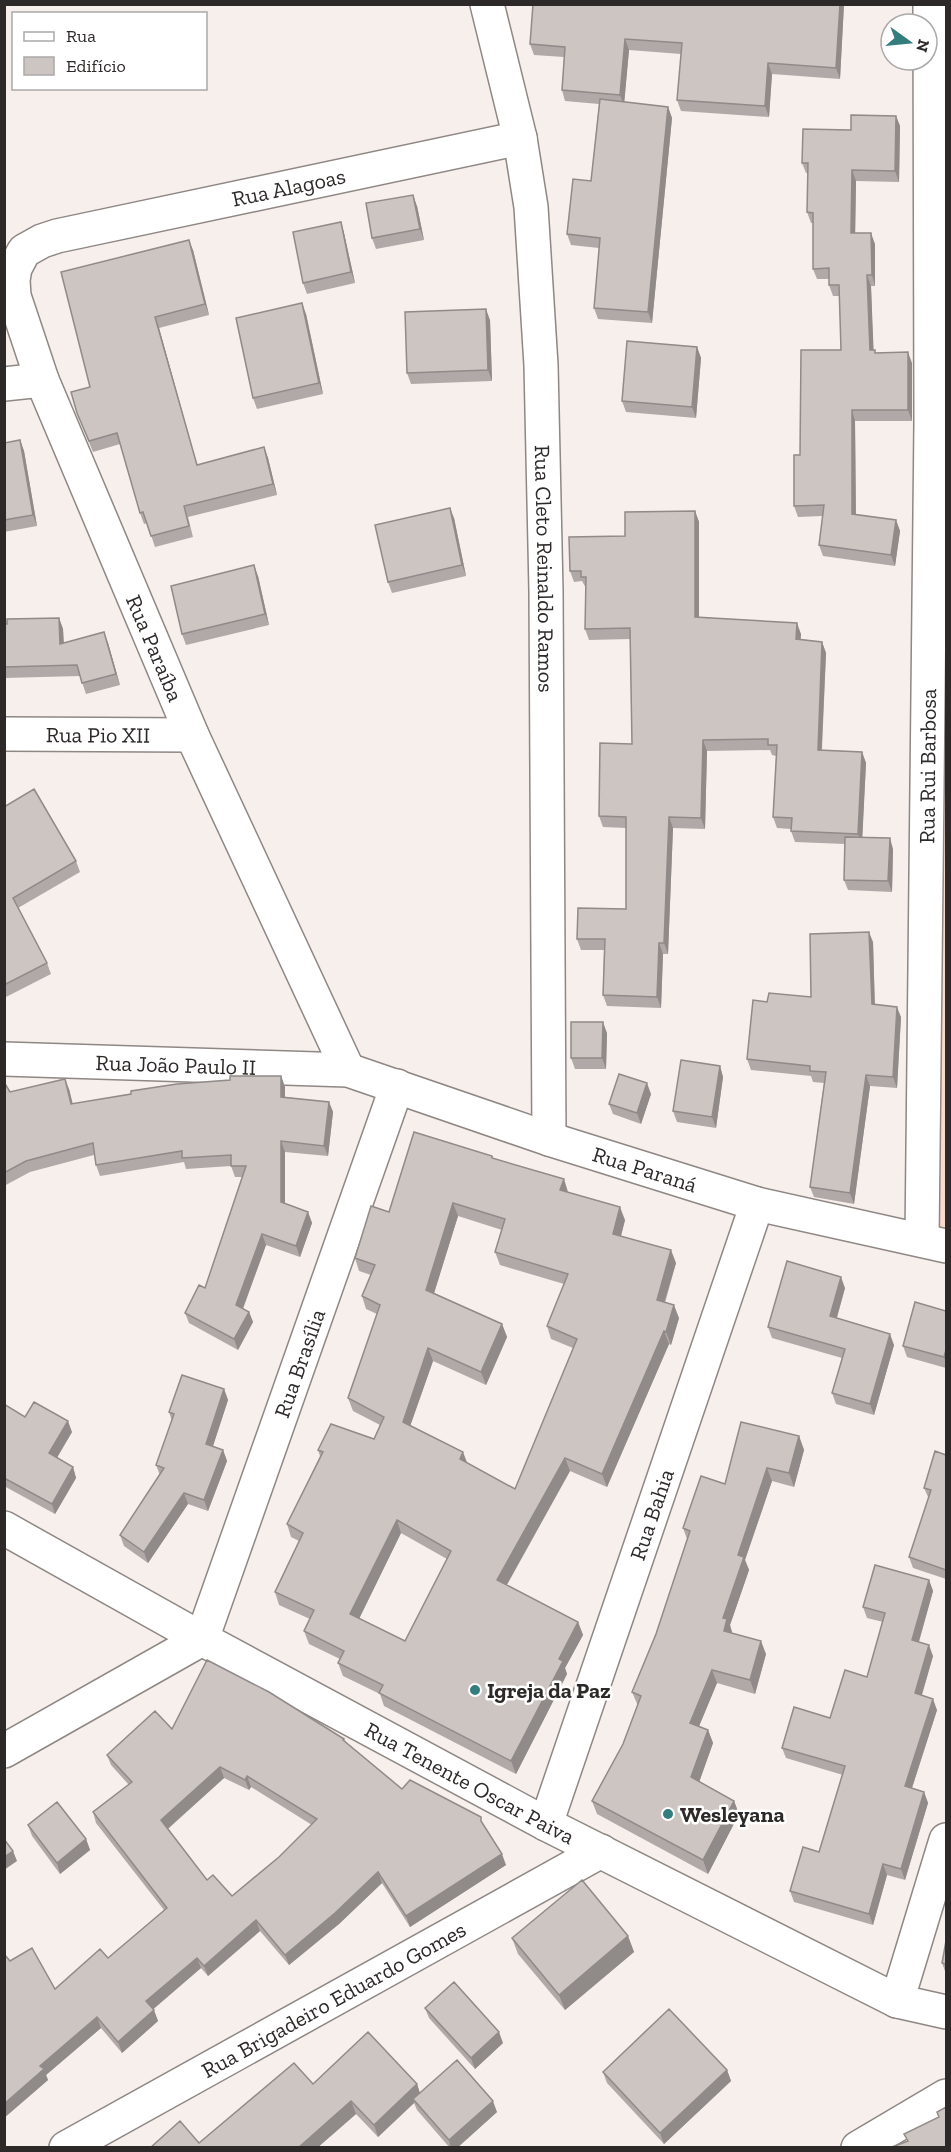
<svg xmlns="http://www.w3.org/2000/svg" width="951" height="2152" font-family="'Zilla Slab',serif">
	<rect width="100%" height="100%" fill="#f7efeb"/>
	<path fill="#fbdacc" d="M 946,434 L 946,1235 L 937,1233 Z"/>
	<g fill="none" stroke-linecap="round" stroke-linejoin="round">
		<g stroke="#8e8784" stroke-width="36">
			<g id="minor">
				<path id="s1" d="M 487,4 L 520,138 L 531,207 L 541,365 L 546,591 L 549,1139"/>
				<path d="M 4,384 L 42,380"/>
				<path id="s2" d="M 4,734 L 192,735"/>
				<path id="s3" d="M 4,1059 L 348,1070 L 549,1139 L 757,1204 L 946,1246"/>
				<path id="s4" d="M 348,1070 L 192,735 L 42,380 L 14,296 L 13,280 L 15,268 L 24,251 L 42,241 L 57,236 L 520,138"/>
				<path id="s5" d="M 922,1240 L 931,423 L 930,4"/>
				<path id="s6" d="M 4,1528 L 202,1639 L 546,1824 L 897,2001 L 946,2012"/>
				<path id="s7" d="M 4,1751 L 202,1639 L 397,1086"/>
				<path id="s8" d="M 546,1824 L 757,1204"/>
				<path d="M 897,2001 L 946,1840"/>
				<path id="s9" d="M 66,2148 L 601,1851"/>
				<path d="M 858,2148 L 946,2096"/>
			</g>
		</g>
		<use href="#minor" stroke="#fff" stroke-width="33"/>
	</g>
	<path fill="#b0a9a7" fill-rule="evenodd" d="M 844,4 L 840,79 L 772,74 L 769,117 L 681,111 L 677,100 L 681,54 L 629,50 L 624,102 L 668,107 L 672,118 L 652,323 L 598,319 L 594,308 L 599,248 L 571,245 L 567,234 L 591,181 L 599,104 L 565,101 L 562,90 L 564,57 L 534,55 L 530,44 Z
		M 896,116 L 900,126 L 899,182 L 856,181 L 855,233 L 875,244 L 875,286 L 871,286 L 873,350 L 876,353 L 912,363 L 912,421 L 855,421 L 856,515 L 896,520 L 900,531 L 895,566 L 823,556 L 819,545 L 823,516 L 798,517 L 794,506 L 800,455 L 841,350 L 840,296 L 833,296 L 829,285 L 829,279 L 817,279 L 813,269 L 813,223 L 811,223 L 807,212 L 808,173 L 806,173 L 802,163 L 851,130 Z
		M 417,206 L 424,240 L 376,249 L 372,238 Z
		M 341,222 L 344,233 L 355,283 L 307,294 L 303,283 Z
		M 193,250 L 209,315 L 159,328 L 197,465 L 264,447 L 268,458 L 277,495 L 188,517 L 193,537 L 155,547 L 147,523 L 144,524 L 140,513 L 120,444 L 93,452 L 77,413 L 90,387 Z
		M 306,314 L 323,394 L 257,409 L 253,398 Z
		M 490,320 L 492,381 L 411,384 L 407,373 Z
		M 697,347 L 701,358 L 696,418 L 626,412 L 622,401 Z
		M 20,440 L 24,451 L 37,526 L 4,532 L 4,443 Z
		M 695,511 L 699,522 L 699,617 L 801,634 L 800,639 L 822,642 L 826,653 L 822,750 L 862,752 L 866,763 L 862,837 L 893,849 L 892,892 L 848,890 L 844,880 L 845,844 L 795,842 L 791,831 L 791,829 L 777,828 L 773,817 L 776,756 L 772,755 L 770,750 L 707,751 L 705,829 L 673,828 L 668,954 L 663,954 L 661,1008 L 607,1006 L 603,995 L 604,950 L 581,950 L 577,939 L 626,909 L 626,828 L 603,827 L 599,816 L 632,744 L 630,639 L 589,640 L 585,629 L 586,588 L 582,581 L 574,582 L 570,571 L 625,536 Z
		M 454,518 L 466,576 L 392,593 L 388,582 Z
		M 258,576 L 269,625 L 186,645 L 182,634 Z
		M 59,618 L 63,629 L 64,643 L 108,643 L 120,685 L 86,694 L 80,676 L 4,678 L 4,624 Z
		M 4,807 L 76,861 L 80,872 L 18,908 L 47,963 L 51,974 L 4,998 Z
		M 873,942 L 875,1005 L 901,1017 L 897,1088 L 870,1086 L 854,1204 L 814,1197 L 810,1187 L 824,1083 L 813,1082 L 811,1076 L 751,1070 L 747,1059 L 767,1002 L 811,997 Z
		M 607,1033 L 606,1069 L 575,1069 L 571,1058 Z
		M 720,1066 L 723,1077 L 716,1128 L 677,1122 L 673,1111 Z
		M 281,1076 L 285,1087 L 285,1097 L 329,1102 L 333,1112 L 328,1156 L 285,1152 L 285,1204 L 308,1212 L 312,1223 L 300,1257 L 266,1245 L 243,1309 L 249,1312 L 253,1322 L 238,1350 L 189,1323 L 185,1313 L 205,1288 L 242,1177 L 235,1177 L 231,1166 L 186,1169 L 184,1162 L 100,1176 L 96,1165 L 94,1155 L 30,1172 L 4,1186 L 4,1082 L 10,1092 L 69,1089 L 73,1104 Z
		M 651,1094 L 641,1124 L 613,1114 L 609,1104 Z
		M 492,1156 L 493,1159 L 568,1193 L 625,1220 L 621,1236 L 676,1263 L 665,1303 L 679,1318 L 671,1345 L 669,1344 L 607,1487 L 570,1471 L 507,1585 L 578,1622 L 583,1635 L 565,1668 L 567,1674 L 516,1774 L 384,1706 L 380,1694 L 343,1676 L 338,1663 L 340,1659 L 309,1644 L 304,1631 L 310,1619 L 279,1605 L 275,1592 L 299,1541 L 291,1537 L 287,1524 L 320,1456 L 318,1450 L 374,1439 L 380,1425 L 353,1411 L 348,1398 L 377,1314 L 366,1309 L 362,1296 L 371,1275 L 359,1271 L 355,1258 L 389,1212 ZM 458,1216 L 502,1230 L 495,1252 L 500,1265 L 564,1284 L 547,1326 L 551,1339 L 573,1348 L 515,1489 L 467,1463 L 410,1426 L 433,1361 L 486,1385 L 507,1337 L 502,1324 L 434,1293 ZM 401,1533 L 447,1559 L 405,1641 L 359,1619 Z
		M 845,1288 L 837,1318 L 894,1345 L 874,1415 L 836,1404 L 832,1393 L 842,1358 L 772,1338 L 768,1327 Z
		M 946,1311 L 946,1368 L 907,1357 L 903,1346 Z
		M 224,1389 L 228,1400 L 213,1446 L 223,1450 L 227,1461 L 208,1511 L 188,1504 L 148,1563 L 124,1546 L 120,1535 L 160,1475 L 156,1465 L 172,1421 L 169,1412 Z
		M 4,1404 L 25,1417 L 72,1432 L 57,1458 L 73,1467 L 76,1478 L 55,1514 L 4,1486 Z
		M 799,1436 L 804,1450 L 794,1487 L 772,1481 L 745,1560 L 749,1570 L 730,1625 L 732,1633 L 766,1654 L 755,1694 L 717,1683 L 699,1726 L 708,1730 L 713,1743 L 699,1782 L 734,1801 L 739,1814 L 708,1874 L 597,1814 L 592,1801 L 623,1744 L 638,1706 L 632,1692 L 656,1634 L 687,1539 L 683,1528 L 725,1484 Z
		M 946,1455 L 946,1579 L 913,1568 L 909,1557 L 929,1499 L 924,1488 Z
		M 929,1580 L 933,1591 L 919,1642 L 933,1656 L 922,1695 L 937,1710 L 912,1788 L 924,1792 L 928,1803 L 905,1880 L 887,1875 L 873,1925 L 794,1902 L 790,1891 L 819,1852 L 843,1775 L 786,1758 L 782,1748 L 830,1718 L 867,1677 L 883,1622 L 867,1618 L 863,1607 Z
		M 172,1729 L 344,1739 L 346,1742 L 402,1789 L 485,1827 L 506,1865 L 410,1927 L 382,1883 L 339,1924 L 289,1965 L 260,1931 L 208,1976 L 201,1968 L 153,2009 L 158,2021 L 122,2053 L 101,2028 L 46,2075 L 48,2080 L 4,2118 L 10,1961 L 55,1989 L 108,1958 L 164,1910 L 96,1823 L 93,1812 L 129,1785 L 111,1765 L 107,1755 ZM 224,1778 L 249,1790 L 251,1787 L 312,1825 L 279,1857 L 232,1896 L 207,1880 L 168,1829 Z
		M 28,1825 L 86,1839 L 90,1850 L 60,1874 L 32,1836 Z
		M 628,1936 L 634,1952 L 565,2010 L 518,1954 L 512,1938 Z
		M 946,1941 L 946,1974 L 942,1963 Z
		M 425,2008 L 503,2043 L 475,2069 L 429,2018 Z
		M 727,2070 L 731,2081 L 664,2144 L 607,2083 L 603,2072 Z
		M 313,2084 L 417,2084 L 420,2093 L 497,2112 L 457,2148 L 450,2148 L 417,2110 L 414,2103 L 378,2137 L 356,2114 L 317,2148 L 150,2148 L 199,2143 Z"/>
	<path fill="#908a88" d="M 840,4 L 844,4 L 840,79 L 836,68 Z
		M 625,39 L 629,50 L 624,106 L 620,95 Z
		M 768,63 L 772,74 L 769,117 L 765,106 Z
		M 668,107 L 672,118 L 652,323 L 648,312 Z
		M 896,116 L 900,126 L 899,182 L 895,171 Z
		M 852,170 L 856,181 L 855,244 L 851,233 Z
		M 413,195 L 417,206 L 424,240 L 420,229 Z
		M 341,222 L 344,233 L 355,283 L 351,272 Z
		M 871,233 L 875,244 L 875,286 L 872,275 Z
		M 189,240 L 193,250 L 209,315 L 205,304 Z
		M 867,275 L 871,286 L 874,360 L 870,350 Z
		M 302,303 L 306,314 L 323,394 L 319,383 Z
		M 486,309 L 490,320 L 492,381 L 488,370 Z
		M 155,317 L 159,328 L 200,476 L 197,465 Z
		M 697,347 L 701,358 L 696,418 L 692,407 Z
		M 908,352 L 912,363 L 912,421 L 908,410 Z
		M 852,410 L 855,421 L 856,525 L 852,514 Z
		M 20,440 L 24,451 L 37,526 L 33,515 Z
		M 264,447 L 268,458 L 277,495 L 273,484 Z
		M 450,508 L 454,518 L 466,576 L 462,565 Z
		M 695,511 L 699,522 L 699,628 L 695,617 Z
		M 896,520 L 900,531 L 895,566 L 891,555 Z
		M 254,565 L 258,576 L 269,625 L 265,614 Z
		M 59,618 L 63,629 L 64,655 L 60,644 Z
		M 797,623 L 801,634 L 800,650 L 796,639 Z
		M 104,632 L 108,643 L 120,685 L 116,674 Z
		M 822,642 L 826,653 L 821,761 L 818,750 Z
		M 703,740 L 707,751 L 705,829 L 701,818 Z
		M 862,752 L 866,763 L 862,845 L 858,834 Z
		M 669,817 L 673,828 L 668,954 L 664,943 Z
		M 890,838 L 893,849 L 892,892 L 888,881 Z
		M 869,932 L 873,942 L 875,1015 L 872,1004 Z
		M 659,943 L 663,954 L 661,1008 L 657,997 Z
		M 897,1007 L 901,1017 L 897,1088 L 893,1077 Z
		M 603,1022 L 607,1033 L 606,1069 L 602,1058 Z
		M 720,1066 L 723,1077 L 716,1128 L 712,1117 Z
		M 866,1075 L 870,1086 L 854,1204 L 850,1193 Z
		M 281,1076 L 285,1087 L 285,1108 L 281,1097 Z
		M 65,1079 L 69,1089 L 75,1115 L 71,1104 Z
		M 647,1083 L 651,1094 L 641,1124 L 637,1113 Z
		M 329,1102 L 333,1112 L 328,1156 L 324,1146 Z
		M 281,1141 L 285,1152 L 285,1213 L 281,1202 Z
		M 564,1179 L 568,1192 L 560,1190 Z
		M 453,1203 L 458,1216 L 431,1303 L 426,1290 Z
		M 620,1207 L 625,1220 L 618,1247 L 613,1234 Z
		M 308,1212 L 312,1223 L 300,1257 L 296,1246 Z
		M 262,1234 L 266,1245 L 240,1316 L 236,1305 Z
		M 671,1250 L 676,1263 L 661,1313 L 657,1300 Z
		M 841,1277 L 845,1288 L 834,1327 L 830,1316 Z
		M 674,1305 L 679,1318 L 671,1345 L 666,1332 Z
		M 249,1312 L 253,1322 L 238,1350 L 234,1339 Z
		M 502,1324 L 507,1337 L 486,1385 L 481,1372 Z
		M 664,1331 L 669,1344 L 607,1487 L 602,1474 Z
		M 890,1334 L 894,1345 L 874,1415 L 870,1404 Z
		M 428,1348 L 433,1361 L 407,1435 L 403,1422 Z
		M 946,1350 L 946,1364 L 944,1357 Z
		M 224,1389 L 228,1400 L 210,1455 L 206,1444 Z
		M 68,1421 L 72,1432 L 53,1464 L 49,1453 Z
		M 799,1436 L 804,1450 L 794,1487 L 789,1473 Z
		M 223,1450 L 227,1461 L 208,1511 L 204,1500 Z
		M 463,1452 L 468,1465 L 460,1459 Z
		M 565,1458 L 570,1471 L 502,1593 L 497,1580 Z
		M 73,1467 L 76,1478 L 55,1514 L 52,1504 Z
		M 767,1468 L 772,1481 L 745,1560 L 749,1570 L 730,1625 L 732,1632 L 729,1645 L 724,1631 L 723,1618 L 738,1555 Z
		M 184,1493 L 188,1504 L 148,1563 L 144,1552 Z
		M 397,1520 L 401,1533 L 355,1627 L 350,1614 Z
		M 929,1580 L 933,1591 L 916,1651 L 912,1640 Z
		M 578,1622 L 583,1635 L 565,1668 L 567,1674 L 516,1774 L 511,1761 L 559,1659 Z
		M 761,1641 L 766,1654 L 755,1694 L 750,1680 Z
		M 929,1645 L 933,1656 L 919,1704 L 915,1693 Z
		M 712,1670 L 717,1683 L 695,1736 L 690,1723 Z
		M 933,1699 L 937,1710 L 909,1797 L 905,1786 Z
		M 708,1730 L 713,1743 L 696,1791 L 691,1777 Z
		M 220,1767 L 224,1778 L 165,1831 L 161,1820 Z
		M 247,1776 L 251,1787 L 249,1790 L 245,1780 Z
		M 924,1792 L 928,1803 L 905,1880 L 901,1869 Z
		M 734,1801 L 739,1814 L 708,1874 L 703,1860 Z
		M 86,1839 L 90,1850 L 60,1874 L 57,1863 Z
		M 13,1851 L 17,1861 L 4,1870 L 4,1857 Z
		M 502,1854 L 506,1865 L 410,1927 L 406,1916 Z
		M 883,1864 L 887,1875 L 873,1925 L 869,1914 Z
		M 378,1872 L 382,1883 L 339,1924 L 289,1965 L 285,1955 Z
		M 256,1920 L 260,1931 L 208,1976 L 204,1966 Z
		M 628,1936 L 634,1952 L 565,2010 L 559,1995 Z
		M 197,1958 L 201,1968 L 150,2012 L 146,2001 Z
		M 154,2010 L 158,2021 L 122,2053 L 118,2042 Z
		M 97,2017 L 101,2028 L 46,2075 L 48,2080 L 4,2118 L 4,2104 L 40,2066 Z
		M 499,2032 L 503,2043 L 475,2069 L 471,2058 Z
		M 727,2070 L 731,2081 L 664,2144 L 660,2133 Z
		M 417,2084 L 421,2097 L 413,2099 L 414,2103 L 378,2137 L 374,2125 Z
		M 351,2101 L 356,2114 L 317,2148 L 298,2148 Z
		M 493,2101 L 497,2112 L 457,2148 L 451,2148 L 449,2140 Z"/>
	<path fill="#cdc5c2" stroke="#908a88" stroke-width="1.5" fill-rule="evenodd" d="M 533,4 L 840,4 L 836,68 L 768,63 L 765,106 L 677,100 L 682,43 L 625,39 L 620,95 L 562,90 L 565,47 L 530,44 Z
		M 600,99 L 668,107 L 648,312 L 594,308 L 600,238 L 567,234 L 573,179 L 591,181 Z
		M 851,115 L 896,116 L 895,171 L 852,170 L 851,233 L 871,233 L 872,275 L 867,275 L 870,350 L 875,350 L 875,353 L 908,352 L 908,410 L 852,410 L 852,514 L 896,520 L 891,555 L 819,545 L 824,505 L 794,506 L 794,455 L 800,455 L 801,350 L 841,350 L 839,285 L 829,285 L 829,268 L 813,269 L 813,213 L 807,212 L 808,163 L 802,163 L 803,129 L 851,130 Z
		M 413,195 L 420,229 L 372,238 L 366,203 Z
		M 341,222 L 351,272 L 303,283 L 293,232 Z
		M 189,240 L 205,304 L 155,317 L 197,465 L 264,447 L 273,484 L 184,506 L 189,526 L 151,536 L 143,512 L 140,513 L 117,433 L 89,441 L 77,413 L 71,392 L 90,387 L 61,272 Z
		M 302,303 L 319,383 L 253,398 L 236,318 Z
		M 486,309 L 488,370 L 407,373 L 405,312 Z
		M 627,341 L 697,347 L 692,407 L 622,401 Z
		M 20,440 L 33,515 L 4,520 L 4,443 Z
		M 450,508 L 462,565 L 388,582 L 375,525 Z
		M 695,511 L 695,617 L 797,623 L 796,639 L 822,642 L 818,750 L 862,752 L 858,834 L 791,831 L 792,818 L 773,817 L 777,745 L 768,745 L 768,739 L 703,740 L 701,818 L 669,817 L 664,943 L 659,943 L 657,997 L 603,995 L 605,939 L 577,939 L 578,908 L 626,909 L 626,817 L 599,816 L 600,743 L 632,744 L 630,628 L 585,629 L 586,577 L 581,577 L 581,571 L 570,571 L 569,537 L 625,536 L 625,512 Z
		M 254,565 L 265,614 L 182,634 L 171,586 Z
		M 59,618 L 60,644 L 104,632 L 116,674 L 82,683 L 77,665 L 4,667 L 4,624 L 7,624 L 7,619 Z
		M 34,789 L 76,861 L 13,898 L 47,963 L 4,985 L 4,807 Z
		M 845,837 L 890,838 L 888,881 L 844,880 Z
		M 869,932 L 872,1004 L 897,1007 L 893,1077 L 866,1075 L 850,1193 L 810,1187 L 826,1072 L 810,1071 L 810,1066 L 747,1059 L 753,1000 L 767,1002 L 769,993 L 811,997 L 810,934 Z
		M 571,1022 L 603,1022 L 602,1058 L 571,1058 Z
		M 681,1060 L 720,1066 L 712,1117 L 673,1111 Z
		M 619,1074 L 647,1083 L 637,1113 L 609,1104 Z
		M 230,1076 L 281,1076 L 281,1097 L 329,1102 L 324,1146 L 281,1141 L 281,1202 L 308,1212 L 296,1246 L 262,1234 L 236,1305 L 249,1312 L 234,1339 L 185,1313 L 199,1285 L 205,1288 L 246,1166 L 231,1166 L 231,1155 L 182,1158 L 182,1151 L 96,1165 L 93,1143 L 26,1161 L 4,1173 L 4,1082 L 10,1092 L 65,1079 L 71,1104 L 131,1094 L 131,1091 L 177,1084 L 230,1080 Z
		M 414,1132 L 492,1156 L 492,1158 L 564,1179 L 560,1190 L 620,1207 L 613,1234 L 671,1250 L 657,1300 L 674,1305 L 666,1332 L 664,1331 L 602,1474 L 565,1458 L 497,1580 L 578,1622 L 559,1659 L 563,1661 L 511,1761 L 379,1693 L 383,1685 L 338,1663 L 344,1651 L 304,1631 L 314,1610 L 275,1592 L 303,1533 L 287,1524 L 323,1452 L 318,1450 L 331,1424 L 374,1439 L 384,1417 L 348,1398 L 380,1305 L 362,1296 L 375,1265 L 355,1258 L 371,1206 L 389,1212 ZM 453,1203 L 505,1219 L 495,1252 L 568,1274 L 547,1326 L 577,1339 L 515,1489 L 460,1459 L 463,1452 L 403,1422 L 428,1348 L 481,1372 L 502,1324 L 426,1290 ZM 397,1520 L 451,1551 L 405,1641 L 350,1614 Z
		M 787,1261 L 841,1277 L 830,1316 L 890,1334 L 870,1404 L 832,1393 L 845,1349 L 768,1327 Z
		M 915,1302 L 946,1311 L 946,1350 L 944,1357 L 903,1346 Z
		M 182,1375 L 224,1389 L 206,1444 L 223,1450 L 204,1500 L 184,1493 L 144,1552 L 120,1535 L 164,1468 L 156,1465 L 174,1414 L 169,1412 Z
		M 34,1402 L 68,1421 L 49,1453 L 73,1467 L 52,1504 L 4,1478 L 4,1404 L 25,1417 Z
		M 741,1422 L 799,1436 L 789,1473 L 767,1468 L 738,1555 L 744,1557 L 723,1618 L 727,1619 L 724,1631 L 761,1641 L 750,1680 L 712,1670 L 690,1723 L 708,1730 L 691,1777 L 734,1801 L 703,1860 L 592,1801 L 623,1744 L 641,1696 L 632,1692 L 656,1634 L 690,1531 L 683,1528 L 701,1476 L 725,1484 Z
		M 935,1451 L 946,1455 L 946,1570 L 909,1557 L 931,1490 L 924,1488 Z
		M 875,1565 L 929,1580 L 912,1640 L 929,1645 L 915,1693 L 933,1699 L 905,1786 L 924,1792 L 901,1869 L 883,1864 L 869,1914 L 790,1891 L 803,1847 L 819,1852 L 845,1766 L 782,1748 L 794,1707 L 830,1718 L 845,1670 L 867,1677 L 885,1613 L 863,1607 Z
		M 207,1660 L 269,1692 L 344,1739 L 343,1740 L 402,1789 L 410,1780 L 481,1817 L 481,1821 L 502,1854 L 406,1916 L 378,1872 L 335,1913 L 285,1955 L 256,1920 L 204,1966 L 197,1958 L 146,2001 L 154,2010 L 118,2042 L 97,2017 L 40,2066 L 44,2069 L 4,2104 L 4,1954 L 10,1961 L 32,1948 L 55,1989 L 100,1949 L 108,1958 L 167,1908 L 93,1812 L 132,1782 L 107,1755 L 155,1711 L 172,1729 ZM 220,1767 L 245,1780 L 247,1776 L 317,1819 L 279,1857 L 232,1896 L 213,1875 L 207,1880 L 161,1820 Z
		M 57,1802 L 86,1839 L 57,1863 L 28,1825 Z
		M 4,1839 L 13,1851 L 4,1857 Z
		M 582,1880 L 628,1936 L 559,1995 L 512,1938 Z
		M 946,1941 L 946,1964 L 942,1963 Z
		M 454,1982 L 499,2032 L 471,2058 L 425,2008 Z
		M 669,2009 L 727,2070 L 660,2133 L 603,2072 Z
		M 368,2032 L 417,2084 L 374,2125 L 351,2101 L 298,2148 L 150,2148 L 180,2121 L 199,2143 L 294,2063 L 313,2084 Z
		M 457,2060 L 493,2101 L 449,2140 L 413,2099 Z
		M 946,2107 L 946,2148 L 889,2148 L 908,2141 L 904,2134 L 939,2117 L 937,2112 Z"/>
	<g fill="#347d7d" stroke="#fff" stroke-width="2">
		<circle cx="475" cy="1690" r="6"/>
		<circle cx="668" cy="1814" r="6"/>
	</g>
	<g text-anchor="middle" stroke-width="5" stroke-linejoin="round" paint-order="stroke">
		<g font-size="22" fill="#2c2928" stroke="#fff">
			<text dy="8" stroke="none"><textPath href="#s4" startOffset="1164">Rua Alagoas</textPath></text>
			<text dy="8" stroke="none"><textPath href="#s1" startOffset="570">Rua Cleto Reinaldo Ramos</textPath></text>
			<text transform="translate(155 648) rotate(67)" y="8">Rua Paraíba</text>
			<text dy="8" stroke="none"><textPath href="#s2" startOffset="94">Rua Pio XII</textPath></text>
			<text dy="8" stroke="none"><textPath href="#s5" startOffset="474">Rua Rui Barbosa</textPath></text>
			<text dy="8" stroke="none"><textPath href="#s3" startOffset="172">Rua João Paulo II</textPath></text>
			<text dy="8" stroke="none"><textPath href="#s3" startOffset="657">Rua Paraná</textPath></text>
			<text dy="8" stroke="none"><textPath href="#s7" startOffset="520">Rua Brasília</textPath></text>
			<text dy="8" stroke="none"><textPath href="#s8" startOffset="327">Rua Bahia</textPath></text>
			<text dy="8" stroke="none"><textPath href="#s6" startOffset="531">Rua Tenente Oscar Paiva</textPath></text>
			<text dy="8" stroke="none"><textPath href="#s9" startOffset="306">Rua Brigadeiro Eduardo Gomes</textPath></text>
		</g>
		<g font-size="22" font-weight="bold" fill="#2c2928" stroke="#fff" text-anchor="start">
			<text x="487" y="1698">Igreja da Paz</text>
			<text x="680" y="1822">Wesleyana</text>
		</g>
	</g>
	<rect width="951" height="2152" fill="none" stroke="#2c2928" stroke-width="12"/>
	<rect x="12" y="12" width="195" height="78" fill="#ffffff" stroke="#aba9a9" stroke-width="1.5"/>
	<rect x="24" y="32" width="30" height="9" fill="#ffffff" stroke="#aba9a9" stroke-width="1.5"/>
	<text x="66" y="42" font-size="18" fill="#2c2928">Rua</text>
	<rect x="24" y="57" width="30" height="18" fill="#cdc5c2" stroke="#aba9a9" stroke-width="1.5"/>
	<text x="66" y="72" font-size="18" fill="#2c2928">Edifício</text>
	<g transform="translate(909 42) rotate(105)"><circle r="28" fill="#ffffff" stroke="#aba9a9" stroke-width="1.5"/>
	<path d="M0-4.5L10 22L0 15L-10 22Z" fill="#347d7d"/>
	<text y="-9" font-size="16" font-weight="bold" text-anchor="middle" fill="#2c2928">N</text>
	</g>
</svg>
